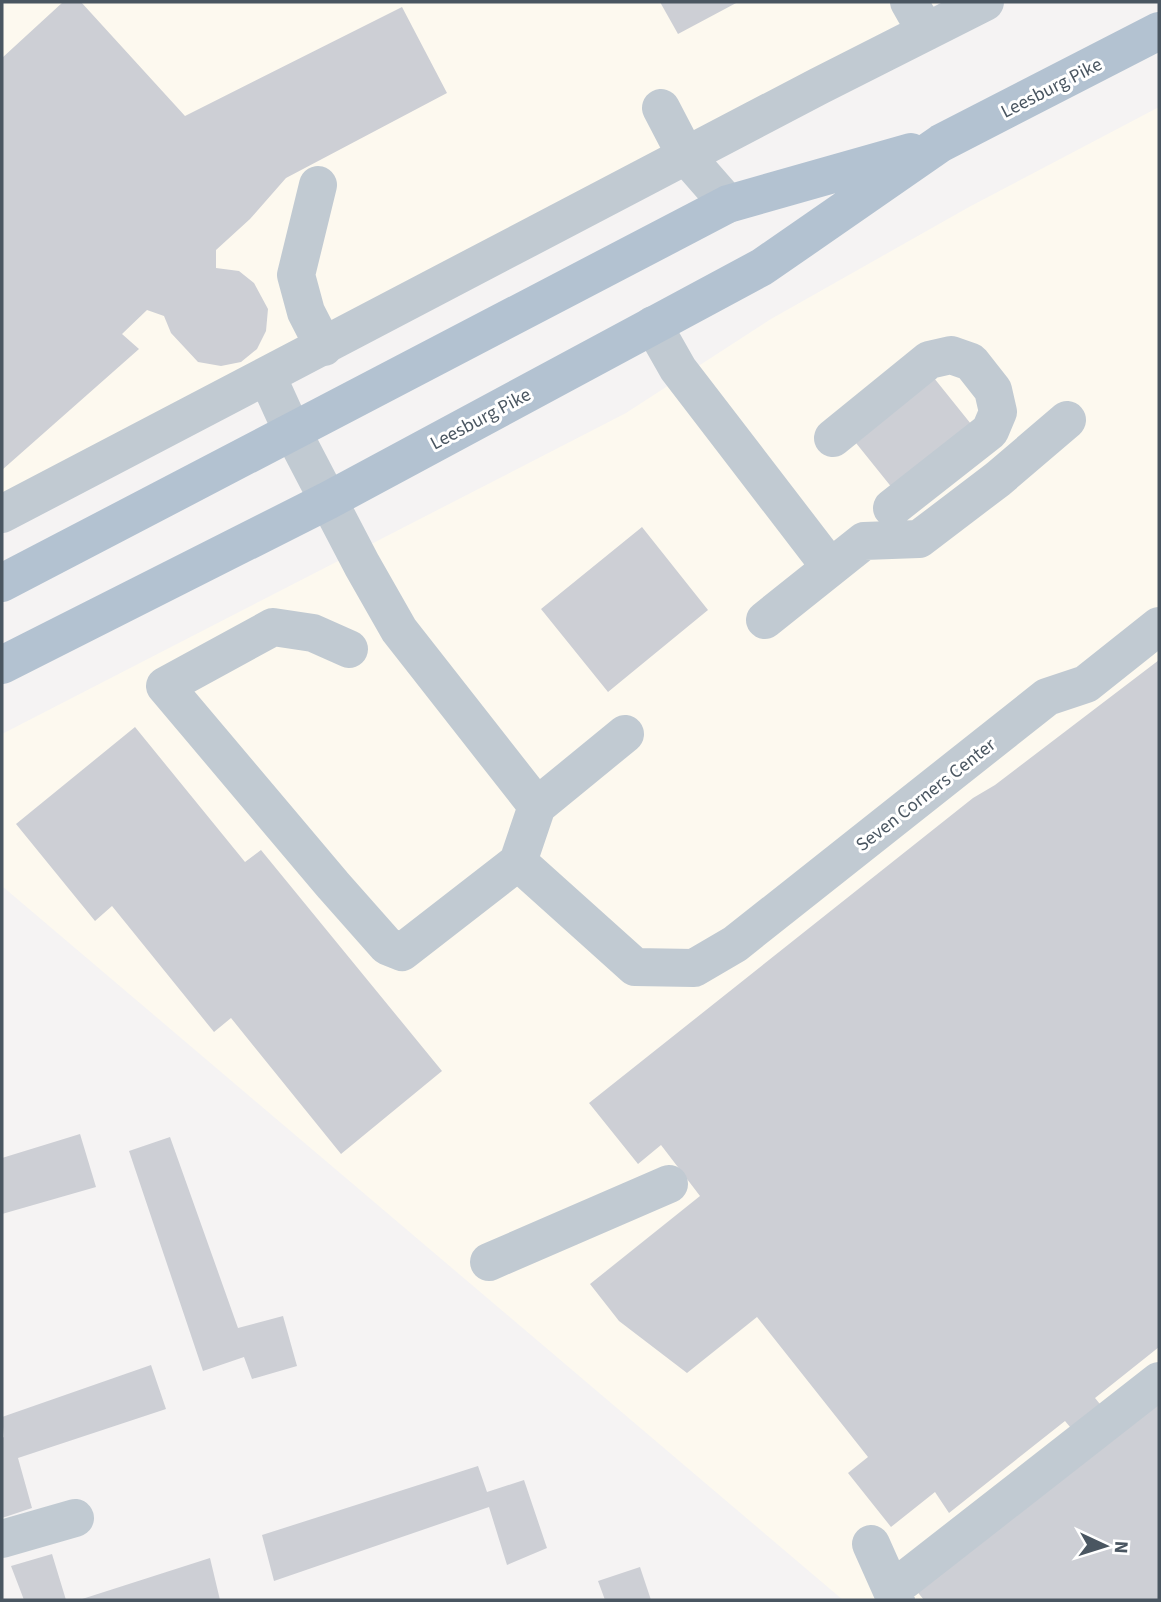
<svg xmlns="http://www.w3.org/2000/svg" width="1161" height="1602" font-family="'Source Sans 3',sans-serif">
	<rect width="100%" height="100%" fill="#f5f3f3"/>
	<path fill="#fdf9ef" d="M 2,2 L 940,2 L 2,501 Z
		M 1159,107 L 1159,1600 L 843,1600 L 2,886 L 2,734 L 626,413 L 771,319 L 969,207 Z"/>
	<path fill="#cdcfd5" d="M 63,2 L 81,2 L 185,116 L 402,7 L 447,93 L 286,178 L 250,219 L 216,250 L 216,268 L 239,271 L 254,283 L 268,309 L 266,331 L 257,349 L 241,362 L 221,366 L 198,362 L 171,333 L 164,316 L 147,310 L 122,334 L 139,349 L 2,470 L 2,58 Z
		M 660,2 L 738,2 L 678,34 Z
		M 934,378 L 975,429 L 897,494 L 856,443 Z
		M 642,527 L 708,610 L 608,692 L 541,609 Z
		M 1159,660 L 1159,1347 L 1095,1398 L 1117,1425 L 1159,1392 L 1159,1600 L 924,1600 L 915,1589 L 1087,1447 L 1065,1421 L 949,1513 L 935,1492 L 891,1527 L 848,1473 L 868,1457 L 757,1317 L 687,1373 L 619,1321 L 590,1284 L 700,1196 L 661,1145 L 638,1164 L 589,1103 L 973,798 L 995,785 Z
		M 135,727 L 245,862 L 261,850 L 442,1071 L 341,1154 L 231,1018 L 214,1032 L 112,906 L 95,921 L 16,824 Z
		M 80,1134 L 96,1187 L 2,1214 L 2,1158 Z
		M 170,1137 L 238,1328 L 283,1316 L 297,1366 L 252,1379 L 244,1357 L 203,1371 L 129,1151 Z
		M 151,1365 L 166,1409 L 18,1458 L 32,1508 L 2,1518 L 2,1438 L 4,1437 L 2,1417 Z
		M 478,1466 L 487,1492 L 524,1480 L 547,1548 L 507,1565 L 489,1507 L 274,1581 L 262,1535 Z
		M 52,1554 L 66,1600 L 24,1600 L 11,1566 Z
		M 210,1558 L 220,1600 L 79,1600 Z
		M 640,1567 L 651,1600 L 605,1600 L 598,1581 Z"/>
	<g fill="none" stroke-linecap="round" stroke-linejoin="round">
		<path stroke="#c1cad2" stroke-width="38" d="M 909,2 L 926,32
			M 661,108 L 686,156 L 728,204
			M 318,185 L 296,275 L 306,312 L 324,347
			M 653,325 L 678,369 L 830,567
			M 267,376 L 292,431 L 362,565 L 399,630 L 537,806 L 625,734
			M 833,438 L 929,360 L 951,355 L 971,362 L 993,390 L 998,412 L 990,431 L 892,508
			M 2,514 L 819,86 L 985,2
			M 765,620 L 864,541 L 919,539 L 998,479 L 1067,420
			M 349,649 L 313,633 L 273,627 L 165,686 L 333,885 L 387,946 L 402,952 L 518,862 L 537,806
			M 518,862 L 635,967 L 694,968 L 735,944 L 1047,697 L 1086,684 L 1159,626
			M 489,1262 L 669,1184
			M 2,1539 L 75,1518
			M 871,1544 L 896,1600
			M 893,1589 L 1159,1381"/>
		<path stroke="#b3c2d1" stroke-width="38" d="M 2,583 L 728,204 L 911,152
			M 2,665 L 329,500 L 762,267 L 941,143 L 1159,31"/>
	</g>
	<g text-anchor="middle" stroke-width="6" stroke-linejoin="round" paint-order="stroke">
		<g font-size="19" fill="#4a5661" stroke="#fff">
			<text transform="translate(1051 87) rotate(-27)" y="7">Leesburg Pike</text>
			<text transform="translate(480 418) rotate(-28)" y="7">Leesburg Pike</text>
			<text transform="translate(925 794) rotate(-38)" y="7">Seven Corners Center</text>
		</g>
	</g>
	<rect width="1161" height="1602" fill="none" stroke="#4a5661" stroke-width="7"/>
	<g transform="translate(1105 1546) rotate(94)" stroke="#ffffff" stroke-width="5" paint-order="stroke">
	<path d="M0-5L12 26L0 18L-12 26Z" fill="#4a5661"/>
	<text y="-10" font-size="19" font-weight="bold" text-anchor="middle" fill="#4a5661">N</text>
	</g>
</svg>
